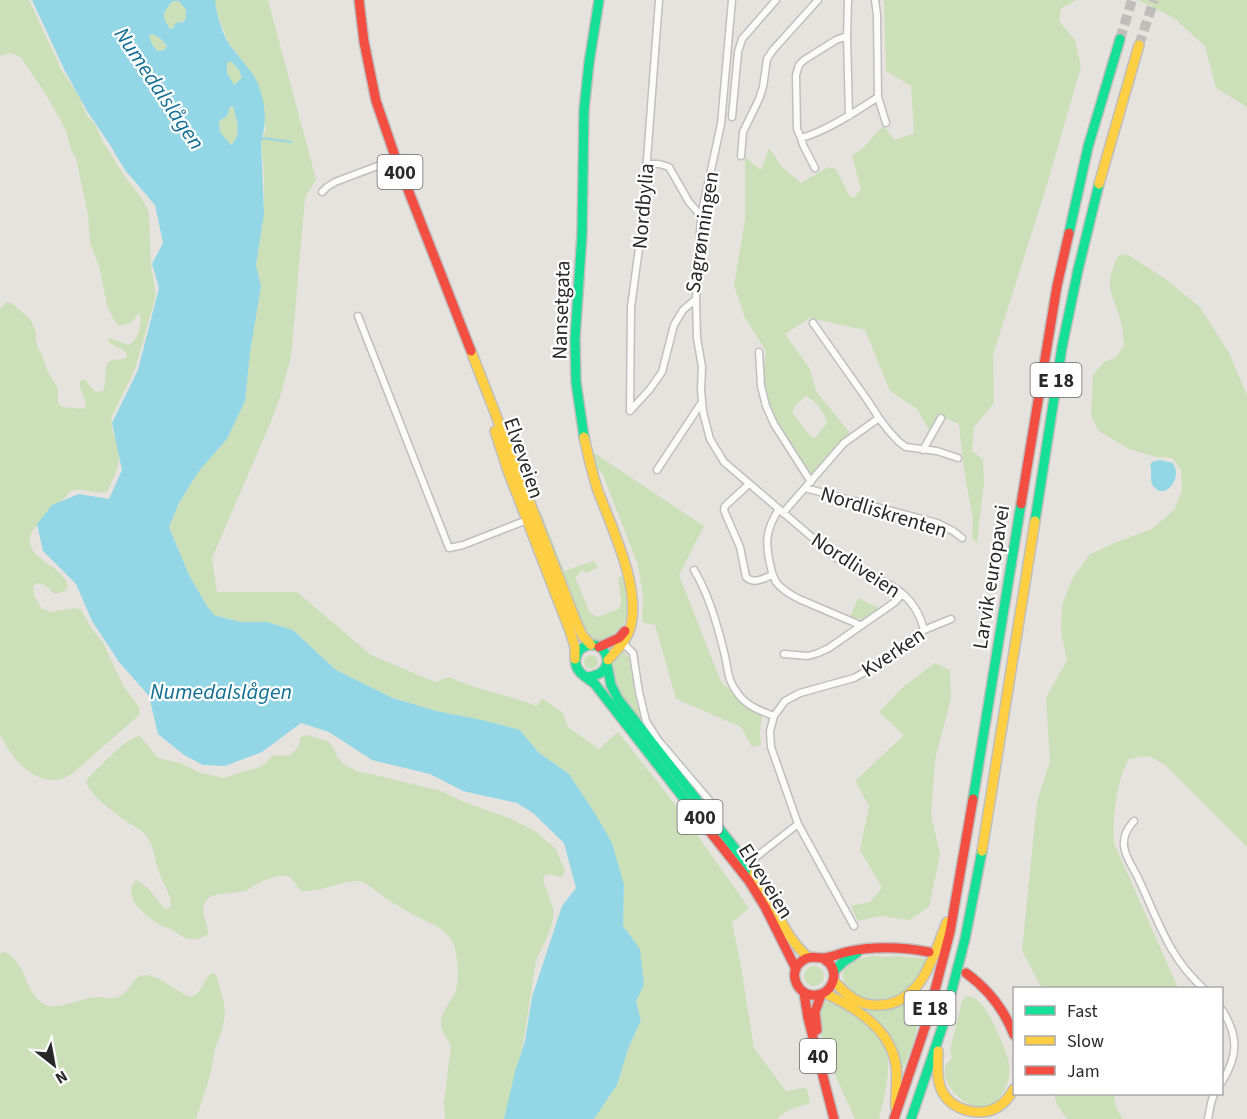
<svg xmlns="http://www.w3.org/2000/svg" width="1247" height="1119" font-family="'Source Sans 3',sans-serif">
	<rect width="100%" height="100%" fill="#e6e2de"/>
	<path fill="#cbe0b8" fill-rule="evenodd" d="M 0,0 L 29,0 L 62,71 L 80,97 L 83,107 L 88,117 L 95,124 L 103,142 L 126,178 L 144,202 L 149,213 L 151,266 L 156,295 L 135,369 L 112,416 C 109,431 118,439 119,454 C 121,466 112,480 108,491 C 96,496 83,486 71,491 L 33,530 C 17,558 63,563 68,586 L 65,591 L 55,594 L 50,590 L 45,585 L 37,583 L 33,586 L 34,595 L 42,609 L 51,612 L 75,608 L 81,610 L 92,629 L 104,644 L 114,667 L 124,687 L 139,707 L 140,713 L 137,717 L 73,773 C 42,795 13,761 0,735 L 0,309 L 6,302 L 13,304 L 30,319 L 35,329 L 37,346 L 43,357 L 46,368 L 58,389 L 58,404 L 63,407 L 82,409 L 86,406 C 85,396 79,390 80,381 L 84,379 L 95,392 L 103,391 C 108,382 102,366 110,361 C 114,359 122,360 126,358 L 127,355 L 125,351 L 109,343 L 108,339 L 110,338 L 129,345 C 138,339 142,326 140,315 L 138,314 L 131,323 L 119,326 L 113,318 L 107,305 L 99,266 L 90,243 L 88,215 L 76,158 C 68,147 70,139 64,127 C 52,103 37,80 21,58 C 12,52 10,52 0,56 Z
		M 215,0 L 268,0 L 316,179 L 305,198 L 291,357 L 281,394 L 270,424 L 212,558 L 217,592 L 297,592 L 371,655 L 435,682 L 449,677 C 477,690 508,695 537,706 L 542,698 L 563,713 L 568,727 L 599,749 L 618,732 L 678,808 L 749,908 L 732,922 L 741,966 L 754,1048 L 786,1091 L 802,1088 L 807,1089 L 810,1102 L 809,1104 C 795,1107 787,1109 777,1119 L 594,1119 L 617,1085 L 628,1049 L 641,1020 L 636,1001 L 640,949 L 623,926 L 624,885 L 596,815 L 569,774 L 538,752 L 520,730 L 482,720 L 436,711 L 393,698 L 336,670 L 293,630 L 267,622 L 240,622 L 214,615 L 207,606 L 189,575 L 169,527 L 179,503 L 199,471 L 227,439 L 245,401 L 250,353 L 261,286 L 256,265 L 264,214 L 264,173 L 261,140 L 266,130 L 254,76 L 228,42 L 215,8 Z
		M 884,0 L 1077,0 L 1061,8 L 1059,21 L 1075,40 L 1081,67 L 1046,188 L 993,355 L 994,403 L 974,427 L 972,451 L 983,459 L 984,483 L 977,543 L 972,539 L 973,519 L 964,470 L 959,424 L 941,416 L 929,430 L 917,409 L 890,391 L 865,330 L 810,318 L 785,334 L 810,369 L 816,391 L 850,433 L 810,478 L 768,411 L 762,383 L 766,351 L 745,318 L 734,285 L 745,220 L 745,157 L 761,170 L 769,148 L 782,167 L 801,183 L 828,167 L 836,169 L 849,195 L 854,198 L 861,189 L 852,156 L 864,147 L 883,126 L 895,140 L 914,133 L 911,86 L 886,71 ZM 806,396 C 817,402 824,412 827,423 L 814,439 C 805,432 800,421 792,413 L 796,405 Z
		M 1138,0 L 1247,0 L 1247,107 L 1216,88 L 1205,46 L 1174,18 Z
		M 173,1 L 179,1 L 186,10 L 186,18 L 173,29 L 169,28 L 164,20 L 165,10 Z
		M 152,34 L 160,38 L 167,47 L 164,50 L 157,51 L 152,44 L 149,36 Z
		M 227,62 L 232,62 L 239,70 L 242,79 L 233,85 L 227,73 Z
		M 233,106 C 236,119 243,134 231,145 L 220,132 L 219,121 L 227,116 L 230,107 Z
		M 1127,254 L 1164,278 L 1200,307 L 1229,353 L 1247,395 L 1247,847 L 1164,764 L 1149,756 L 1129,759 C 1117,777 1112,821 1114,843 L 1178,988 L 1042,988 L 1022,951 L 1037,802 L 1050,761 L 1046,698 L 1067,660 L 1061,633 L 1062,606 L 1072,579 L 1089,555 L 1114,543 L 1152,529 L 1174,510 L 1182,490 L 1181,470 L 1172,458 L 1156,457 L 1129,449 L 1099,431 L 1091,416 L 1093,375 L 1104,362 L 1115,358 L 1124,346 C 1123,340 1123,333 1122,326 C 1115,294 1101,291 1118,256 Z
		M 590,450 L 704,526 L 679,575 L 721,682 L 762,716 L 760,732 L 761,745 L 752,747 L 741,727 L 676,699 L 655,625 L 642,622 L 643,595 L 638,565 L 603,475 L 593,463 Z
		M 538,510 L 541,512 L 564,571 L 593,561 L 596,563 L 598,568 L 585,573 L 583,570 L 579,572 L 579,575 L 575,577 L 590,613 L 598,617 L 620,608 C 623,599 619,588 618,578 L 621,576 L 623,577 C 625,589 628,600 628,611 C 627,625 610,645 595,641 C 591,639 587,634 584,631 Z
		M 858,598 L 881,609 L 865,620 L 850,617 Z
		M 624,652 L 630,659 L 634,689 L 643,720 L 642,721 C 628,703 601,676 619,653 Z
		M584 662a7 7 0 1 1 14 0a7 7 0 1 1-14 0Z
		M 935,663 L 950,670 L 951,698 L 935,760 L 931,814 L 940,855 L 929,907 L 909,920 L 881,916 L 858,921 L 851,906 L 870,902 L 882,888 L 860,850 L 869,806 L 855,781 L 904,735 L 879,712 L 903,687 Z
		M 304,735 L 311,736 L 329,742 L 334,749 L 337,757 L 345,765 L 359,772 L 375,775 L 441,791 L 464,802 L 509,818 L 535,831 L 556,849 L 565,871 L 562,877 L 550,874 L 544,876 L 543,880 L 554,911 L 552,924 L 546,940 L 536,960 L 523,1044 L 505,1119 L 445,1119 L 444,1101 L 451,1047 C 448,1038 440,1032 441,1022 C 442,1010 450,1003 455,993 C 460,982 458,954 453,943 C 450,937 446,932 441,929 C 431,923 421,919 412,914 C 399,907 387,899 376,891 C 370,886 364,881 356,881 C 337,882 320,893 301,891 C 297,887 294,880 289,877 C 282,873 264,880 257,884 C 253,886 249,890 245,891 C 234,893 222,893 211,896 C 195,907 208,918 208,934 C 202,938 197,940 190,939 C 183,938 178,934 173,930 C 167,927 160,926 155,922 C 142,913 122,896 136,880 C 148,885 156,899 165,909 L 168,909 L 171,905 C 170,891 162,882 158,869 C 153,853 155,847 144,833 C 125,819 98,805 86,783 L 88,778 C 99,768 126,737 140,736 L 158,758 L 180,763 L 201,773 L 225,778 L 244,771 L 260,767 L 266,763 L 272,756 L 280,755 L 288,756 C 296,751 300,747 300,738 Z
		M 4,952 C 28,960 24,1001 50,1006 C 62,1008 83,998 95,997 C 107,996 110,1002 122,995 C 131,989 134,974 146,975 C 163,977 176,992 191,997 C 204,991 202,982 211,973 L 216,974 L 224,1003 L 225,1015 L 222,1030 L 215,1049 L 210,1076 L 196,1119 L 0,1119 L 0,954 Z
		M 872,956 L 884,957 L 897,956 L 926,959 C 920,972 912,989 898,996 C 881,1004 847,1000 843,979 C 842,974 843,969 846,966 C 852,959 864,958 872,956 Z
		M804 976a10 10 0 1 1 20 0a10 10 0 1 1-20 0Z
		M 926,992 L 912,1047 L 903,1069 L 901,1068 L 858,1005 Z
		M 967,996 C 982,997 990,1017 996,1029 C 1006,1051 1017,1072 1002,1094 C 999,1098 994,1105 989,1107 C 970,1113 938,1085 946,1065 C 947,1063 951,1059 952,1058 L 950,1049 L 954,1034 L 962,1001 Z
		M 825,1002 C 835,1001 846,1009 854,1016 C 863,1022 872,1028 879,1037 C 897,1057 884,1095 879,1119 L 855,1119 C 841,1085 817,1047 819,1009 L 820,1006 Z
		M 1054,1094 L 1114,1094 L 1116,1107 L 1123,1119 L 1067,1119 L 1057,1105 Z"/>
	<path fill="#93d7e6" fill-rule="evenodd" d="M 32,0 L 215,0 C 216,12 222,33 229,44 C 236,54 245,63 252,73 C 264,91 269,120 261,140 L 264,214 L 256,265 L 261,286 L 250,353 L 245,401 L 227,439 L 199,471 L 179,503 L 169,527 L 189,575 L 207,606 L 214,615 L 240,622 L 267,622 L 293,630 L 336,670 L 393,698 L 436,711 L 482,720 L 520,730 L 538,752 L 569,774 L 596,815 L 612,843 L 624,885 L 623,926 L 640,949 L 644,985 L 636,1001 L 641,1020 L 628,1049 L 617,1085 L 594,1119 L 504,1119 L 515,1072 L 525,1041 L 532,997 L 562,906 L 576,888 L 564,843 L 533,813 L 517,803 L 463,791 L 430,774 L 372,760 L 329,732 L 301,723 L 262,752 L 225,766 L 203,765 L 184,755 L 158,734 L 149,696 L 119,662 L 92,621 L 76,584 L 43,551 L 37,524 L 52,505 L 79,494 L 109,499 L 122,470 L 112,423 L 138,370 L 159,288 L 152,264 L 163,243 L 155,205 L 125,170 L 110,145 L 87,111 L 64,69 ZM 173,1 L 179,1 L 186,10 L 186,18 L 183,22 L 175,23 L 173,29 L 169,28 C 161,15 163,12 173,1 ZM 152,34 L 160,38 L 167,46 L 164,50 L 157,51 L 152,44 L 149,36 ZM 227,62 L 232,62 L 239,70 L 242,78 L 234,85 L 227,73 ZM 233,106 C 236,119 243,134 231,145 L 220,132 L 219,121 L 227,116 L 230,107 Z
		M 1160,460 L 1173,463 C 1174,465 1176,470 1176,472 C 1177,483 1165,498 1155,488 C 1148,482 1153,472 1150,465 L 1152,462 Z"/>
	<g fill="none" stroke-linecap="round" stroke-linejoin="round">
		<path stroke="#93d7e6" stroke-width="2" d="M 261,140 L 263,138 L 291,142"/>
		<path stroke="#c0bdba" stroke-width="10" stroke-dasharray="10 5" stroke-linecap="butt" d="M 1120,39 L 1132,0
			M 1139,45 L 1154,0"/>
		<g stroke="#c0bfbf" stroke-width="9">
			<path id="street" d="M 848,0 L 847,36 L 849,116
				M 875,0 L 877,15 L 878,97 L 886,123
				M 847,36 L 836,40 L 804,60 L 799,65 L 796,75 L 797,129 L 801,138 C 825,132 857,111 878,97
				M 732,117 L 738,52 L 742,39 L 776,0
				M 801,138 L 803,145 L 815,168
				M 741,156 L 743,132 L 759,99 L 763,87 L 767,59 L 773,50 L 818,0
				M 647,164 L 659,164 L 669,167 L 689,202 L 701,216
				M 322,192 L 327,187 L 335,182 L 396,159
				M 696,299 L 697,338 L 702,367 L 701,390 L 703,412 L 710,439 L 724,462 L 835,557 C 871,581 912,581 924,630
				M 358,316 L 449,548 L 463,545 L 527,520
				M 813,323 L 868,401 L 879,418
				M 759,352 L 761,386 L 766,406 L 774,424 L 811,482
				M 630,411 L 650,389 L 662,372 L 674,325 L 683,310 L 696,299 L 701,216 L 721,124 L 732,0
				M 630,411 L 631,307 L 642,226 L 659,0
				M 923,450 L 941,418
				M 657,470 L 702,402
				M 749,484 L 725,506 L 724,510 L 726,515 L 740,547 L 746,577 C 754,585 764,578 772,575
				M 805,488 L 937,523 L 953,531 L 962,538
				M 779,509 C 766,529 765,541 770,564 C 771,570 773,576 776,582 C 782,590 791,595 799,599 L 860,625
				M 783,513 L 844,443 L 879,418 L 888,430 L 899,442 L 906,447 L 937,451 L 958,458
				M 694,570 C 707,591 718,627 724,652 C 729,670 726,679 739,695 C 747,706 761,711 774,716
				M 621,641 L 633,653 L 639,692 L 646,721 L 658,740 L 709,800
				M 784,654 L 808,656 L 818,653 L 829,648 L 895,602 L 902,594
				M 1134,821 C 1127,829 1123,836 1124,846 C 1125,858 1135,870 1139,880 C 1159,922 1168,956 1203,988
				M 798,824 L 854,926
				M 747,864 L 798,824 L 771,747 L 770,731 L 774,716 L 785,701 L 800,693 L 854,678 L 870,669 L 924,630 L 951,619
				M 1222,1010 C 1239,1036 1238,1056 1222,1082
				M 1208,1119 L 1211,1103 L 1214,1094"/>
		</g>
		<g stroke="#c0bfbf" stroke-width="12">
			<path id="fast" d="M 1069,233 L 1088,147 L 1120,39
				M 584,437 L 576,382 L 575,339 L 582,234 L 584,110 L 589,63 L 599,0
				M 1035,521 L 1062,347 L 1078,270 L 1099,184
				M 607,665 L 611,685 L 618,699 L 754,873
				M 587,677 C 622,674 605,635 584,647 C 580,649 577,653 576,658 C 573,670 585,677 594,683 L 703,823
				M 973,799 L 1021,504
				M 834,971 L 843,962 L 857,953
				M 911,1119 L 943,1025 L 965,939 L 982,851"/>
		</g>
		<g stroke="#c0bfbf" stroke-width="12">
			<path id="slow" d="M 1099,184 L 1139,45
				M 471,351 L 575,619 L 582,635 L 591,645
				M 495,431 L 508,471 L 570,631 L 575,647 L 575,659
				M 584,437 C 588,455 592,473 598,491 C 612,528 640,586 631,625 C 628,639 617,650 608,660
				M 982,851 L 1035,521
				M 754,873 C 774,900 782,935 808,957
				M 834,981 C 847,996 860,1007 882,1005 C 923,1002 934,953 947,922
				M 824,993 C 856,1007 891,1029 896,1066 C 898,1080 895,1094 896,1108
				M 938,1051 C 938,1063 936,1077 941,1089 C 950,1110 979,1118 998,1107 C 1006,1102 1010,1096 1014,1089"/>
		</g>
		<g stroke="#c0bfbf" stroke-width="12">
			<path id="jam" d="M 359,0 L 364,42 L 376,101 L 396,159 L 471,351
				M 1021,504 L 1057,286 L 1069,233
				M 599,647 L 619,638 L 625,631
				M 703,823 L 749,881 L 765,907 L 796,969
				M 823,958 C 825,960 828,962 830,964 C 839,976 831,993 817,995 C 798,998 786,972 802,961 C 809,955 816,958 824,958 C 832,957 839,954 846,952 C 873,946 902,947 929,952
				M 966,973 C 988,989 1004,1009 1014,1035
				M 804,993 L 808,1018 L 834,1119
				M 817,1030 L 815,1012 L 821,995
				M 894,1119 L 927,1021 L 950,932 L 973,799"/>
		</g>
		<use href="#street" stroke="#fbfbfa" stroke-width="6"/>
		<use href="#fast" stroke="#16e098" stroke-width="9"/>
		<use href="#slow" stroke="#ffcf43" stroke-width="9"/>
		<use href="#jam" stroke="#f24e42" stroke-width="9"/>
	</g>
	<g text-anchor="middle" stroke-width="4.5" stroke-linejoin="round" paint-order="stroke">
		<g fill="#fff" stroke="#686868" stroke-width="1.5">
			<rect x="377.5" y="155" width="45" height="34" rx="4.5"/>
			<rect x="1030.5" y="363" width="51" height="34" rx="4.5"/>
			<rect x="677.5" y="800" width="45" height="34" rx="4.5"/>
			<rect x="904.5" y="991" width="51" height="34" rx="4.5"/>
			<rect x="800" y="1039" width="36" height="34" rx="4.5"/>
		</g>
		<g font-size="20" font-weight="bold" fill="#282828">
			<text x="400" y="179">400</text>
			<text x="1056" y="387">E 18</text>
			<text x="700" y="824">400</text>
			<text x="930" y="1015">E 18</text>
			<text x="818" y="1063">40</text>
		</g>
		<g font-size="21" fill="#282828" stroke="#fff">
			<text transform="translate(643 206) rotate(-85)" y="7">Nordbylia</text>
			<text transform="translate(702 232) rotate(-81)" y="7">Sagrønningen</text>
			<text transform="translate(561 310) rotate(-88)" y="7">Nansetgata</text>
			<text transform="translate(524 458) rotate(71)" y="7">Elveveien</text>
			<text transform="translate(884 512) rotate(17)" y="7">Nordliskrenten</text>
			<text transform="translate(856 565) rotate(33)" y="7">Nordliveien</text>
			<text transform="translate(991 577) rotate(-81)" y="7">Larvik europavei</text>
			<text transform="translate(893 652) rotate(-34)" y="7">Kverken</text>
			<text transform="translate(766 881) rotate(58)" y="7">Elveveien</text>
		</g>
		<g font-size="22" font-style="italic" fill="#126f93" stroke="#fff">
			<text transform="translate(160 88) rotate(56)" y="8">Numedalslågen</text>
			<text x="221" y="699">Numedalslågen</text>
		</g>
	</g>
	<rect x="1013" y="987" width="210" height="108" fill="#ffffff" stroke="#a9a9a9" stroke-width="1.5"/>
	<rect x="1025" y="1006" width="30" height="9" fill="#16e098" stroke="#a9a9a9" stroke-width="1.5"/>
	<text x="1067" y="1017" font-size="18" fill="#282828">Fast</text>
	<rect x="1025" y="1036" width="30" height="9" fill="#ffcf43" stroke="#a9a9a9" stroke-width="1.5"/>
	<text x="1067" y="1047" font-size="18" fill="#282828">Slow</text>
	<rect x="1025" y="1066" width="30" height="9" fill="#f24e42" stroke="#a9a9a9" stroke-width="1.5"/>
	<text x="1067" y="1077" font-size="18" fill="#282828">Jam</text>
	<g transform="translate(54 1065) rotate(149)" stroke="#ffffff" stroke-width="4.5" paint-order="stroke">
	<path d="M0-4.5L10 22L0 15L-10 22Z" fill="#282828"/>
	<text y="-9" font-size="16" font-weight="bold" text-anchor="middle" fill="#282828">N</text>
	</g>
</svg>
